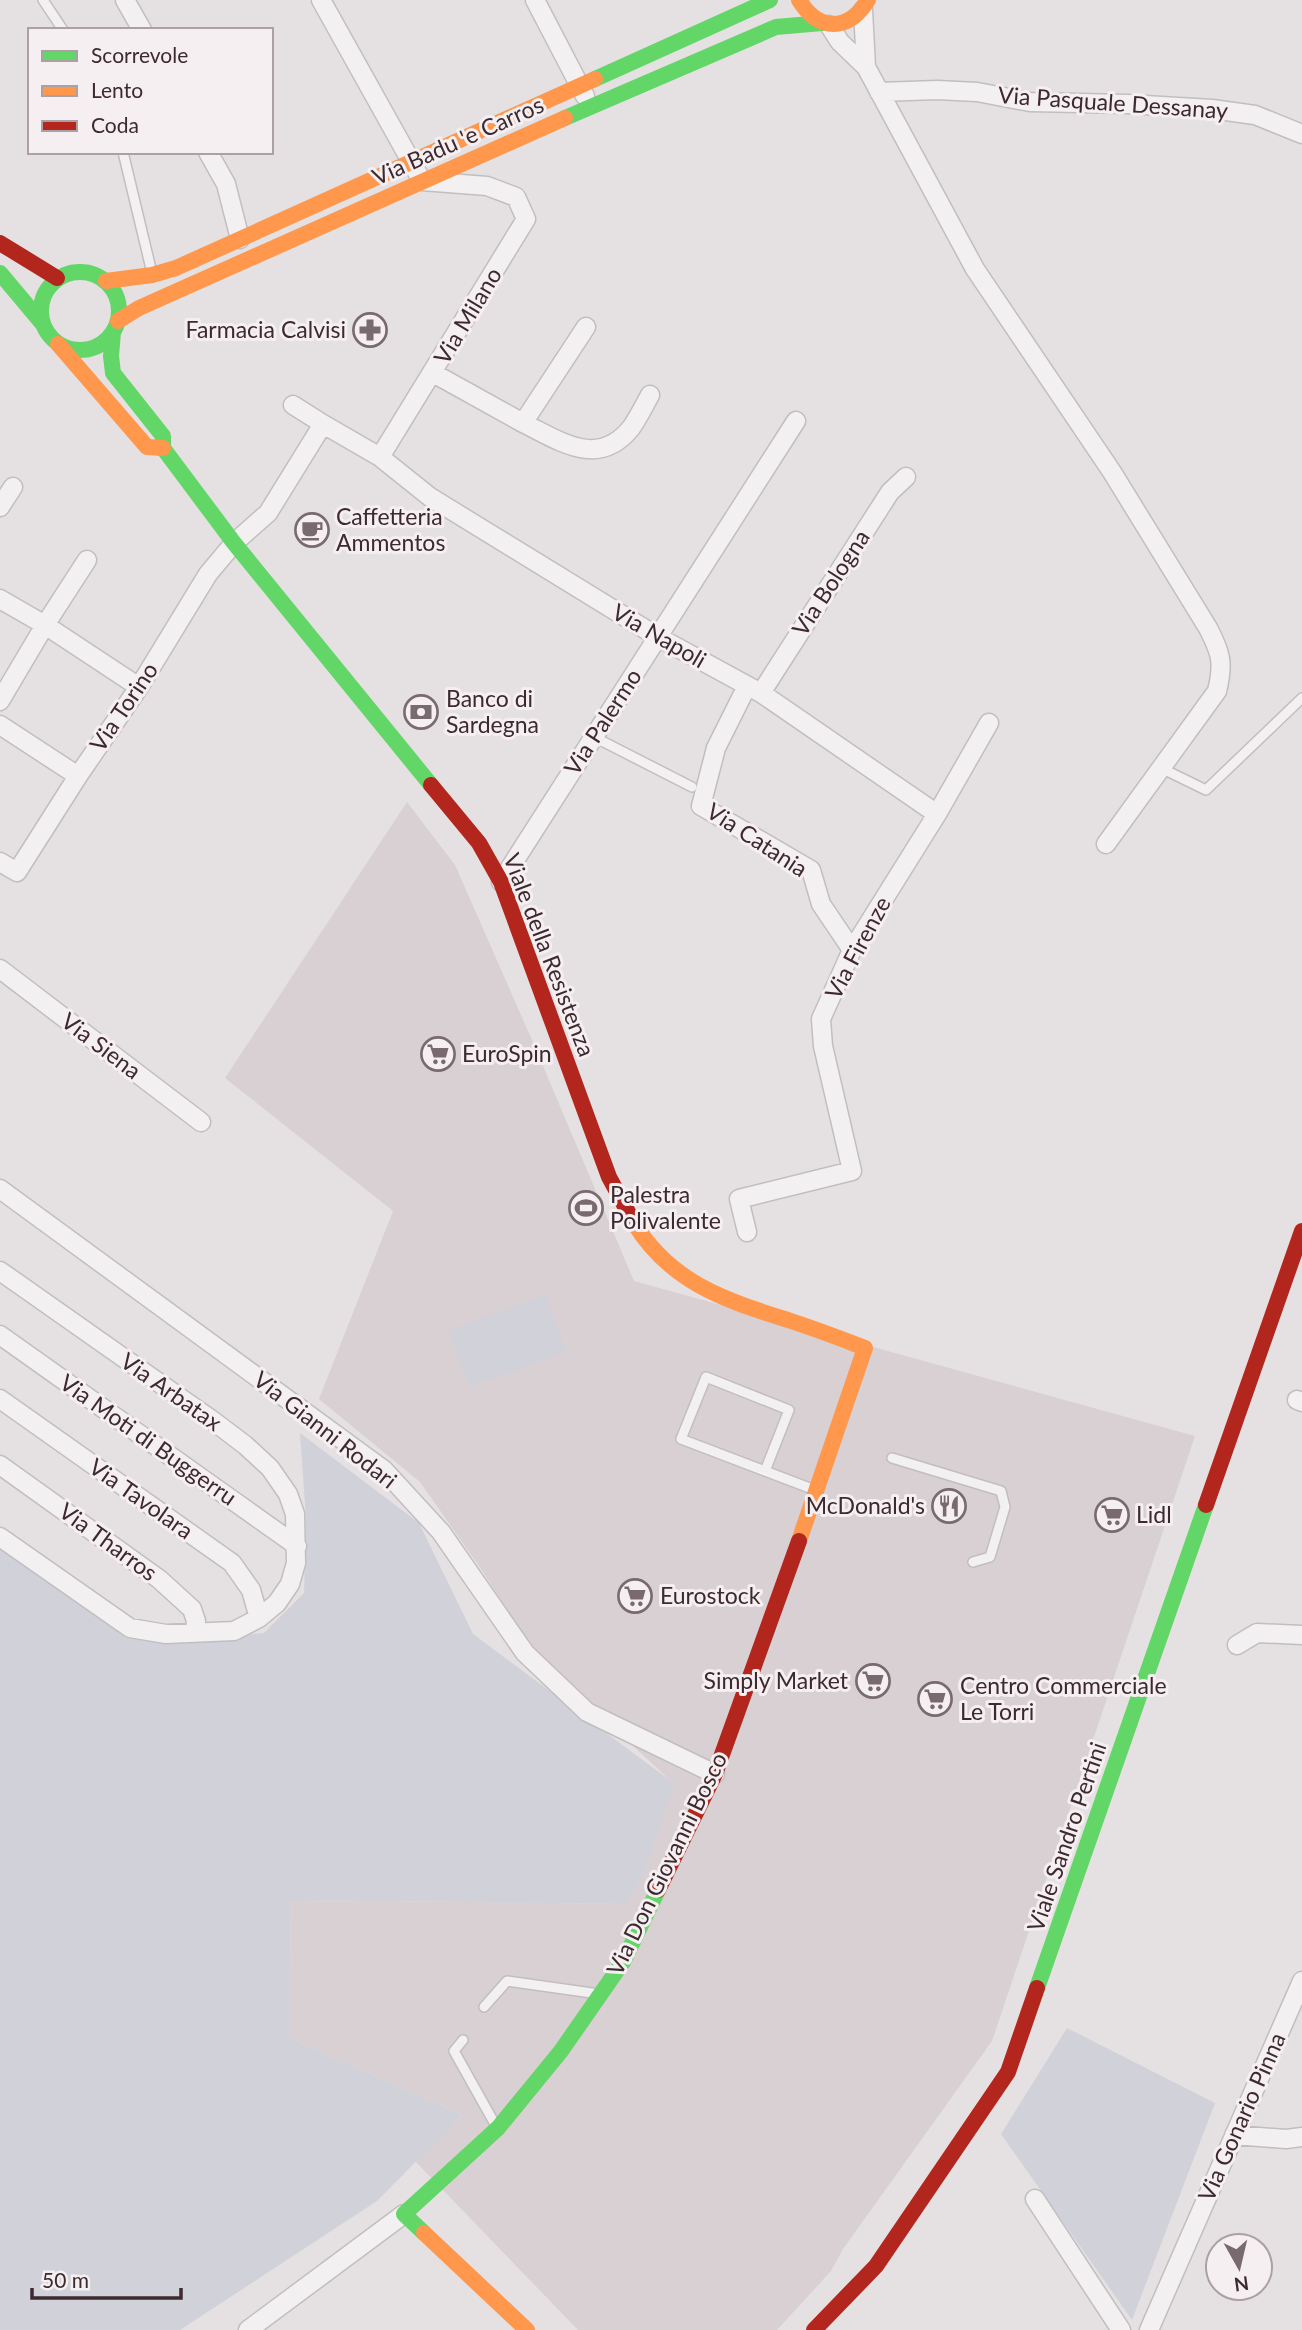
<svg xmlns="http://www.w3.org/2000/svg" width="1302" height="2330" font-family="Lato,sans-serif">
	<rect width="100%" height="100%" fill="#e5e1e3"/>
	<path fill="#d8d0d2" d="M 407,802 L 455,865 L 532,1040 L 634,1281 L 1195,1436 L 992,2041 L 843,2249 L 831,2271 L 777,2330 L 578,2330 L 415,2161 L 462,2115 L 289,2038 L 291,1900 L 625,1904 L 674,1784 L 537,1657 L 481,1569 L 420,1482 L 319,1399 L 393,1211 L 225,1078 Z"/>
	<path fill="#d1d1d9" d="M 546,1295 L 566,1352 L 469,1387 L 449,1330 Z
		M 300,1433 L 419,1523 L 473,1634 L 675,1784 L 641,1877 L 625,1904 L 291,1900 L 289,2038 L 462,2115 L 377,2201 L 180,2330 L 0,2330 L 0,1542 L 126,1638 L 206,1638 L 264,1633 L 304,1593 L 306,1519 Z
		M 1067,2028 L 1215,2103 L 1132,2320 L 1001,2134 Z"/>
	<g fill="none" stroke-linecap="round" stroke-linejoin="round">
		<g stroke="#c2bec0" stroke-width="12">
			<path id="lane" d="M 43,0 L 63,30
				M 123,152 L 152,273
				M 594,737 L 692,787
				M 1163,769 L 1206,790 L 1302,698
				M 892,1458 L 1001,1491 L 1005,1507 L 990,1557 L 973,1562
				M 765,1471 L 789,1410 L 706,1377 L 681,1439 L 815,1490
				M 484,2007 L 507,1981 L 599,1994
				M 463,2040 L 454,2051 L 496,2126"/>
		</g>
		<g stroke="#c2bec0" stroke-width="21">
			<path id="street" d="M 125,0 L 142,30
				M 321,0 L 422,181 L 487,186 L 516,197 L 526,219 L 380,457
				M 535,0 L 585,96
				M 863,10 L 866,67
				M 829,25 L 840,42 L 866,67 L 975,269 L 1112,472 L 1208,628 C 1221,653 1224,663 1217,691 L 1106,844
				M 879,92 L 937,90 L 977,92 L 1030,102 L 1128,104 L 1212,109 L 1255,115 L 1302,134
				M 208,152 L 226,184 L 240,239
				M 586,327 L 523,423 C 560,441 598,469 631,428 C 638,418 644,406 650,395
				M 433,373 L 523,423
				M 293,405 L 323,424
				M 0,507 L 13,487
				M 0,599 L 45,625 L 139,687
				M 747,686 L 716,748 L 701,806 L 811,870 L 821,904 L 852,950
				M 761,693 L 890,492 L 906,477
				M 0,701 L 45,625 L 87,560
				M 0,725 L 78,776
				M 0,862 L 17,872 L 78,776 L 139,687 L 208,574 L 234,543 L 268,513 L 323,424 L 380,457 L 430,497 L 658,637 L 761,693 L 937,814
				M 501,882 L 796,421
				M 0,969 L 201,1122
				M 0,1189 L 384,1470 L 441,1532 L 525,1653 L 587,1712 L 715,1774
				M 747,1232 L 739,1199 L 852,1171 L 823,1046 L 821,1019 L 852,950 L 937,814 L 989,723
				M 0,1271 L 212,1420 L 245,1445 L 270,1468 L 288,1494 L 295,1514 L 296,1563 L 290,1584 L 277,1603 L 259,1618 L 234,1631 L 166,1634 L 130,1628 L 0,1537
				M 0,1335 L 297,1546
				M 0,1399 L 232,1563 L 251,1590 L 259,1618
				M 1297,1400 L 1302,1402
				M 0,1465 L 159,1579 L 192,1609 L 196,1621 L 195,1633
				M 1237,1645 L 1257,1633 L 1302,1635
				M 1234,2135 L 1286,2139 L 1302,2137
				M 1035,2199 L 1121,2330
				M 248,2330 L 404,2214
				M 1149,2330 L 1302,1981"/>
		</g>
		<use href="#lane" stroke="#f3f0f1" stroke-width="9"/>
		<use href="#street" stroke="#f3f0f1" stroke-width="18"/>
		<path stroke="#63d668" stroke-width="16" d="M 595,79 L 770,0
			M 565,118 L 776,27 L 822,23
			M41 311a39 39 0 1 1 78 0a39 39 0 1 1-78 0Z
			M 0,273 L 42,323
			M 113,332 L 111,356 L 113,373 L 163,436 L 163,448 L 234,543 L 431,785
			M 1037,1988 L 1206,1505
			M 424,2233 L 404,2214 L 498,2128 L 561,2051 L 623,1962 L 658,1890"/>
		<path stroke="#ff974d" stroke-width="16" d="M 799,0 C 819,32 848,32 868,0
			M 106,281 L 152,275 L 176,268 L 595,79
			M 118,321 L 139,308 L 565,118
			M 58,344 L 147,447 L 163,448
			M 634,1223 C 672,1285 729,1301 794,1322 C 818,1330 842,1339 865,1348 L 799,1541
			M 424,2233 L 527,2330"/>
		<path stroke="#b3261e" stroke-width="16" d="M 0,243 L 57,278
			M 431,785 L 479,843 L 501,882 L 609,1177 L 634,1223
			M 1206,1505 L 1302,1231
			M 658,1890 L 715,1774 L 799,1541
			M 814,2330 L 876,2266 L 1008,2072 L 1037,1988"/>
	</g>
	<defs>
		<g id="pharmacy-ring" transform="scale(1.75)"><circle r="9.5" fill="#f5eff1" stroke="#786a6e" stroke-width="1.5"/><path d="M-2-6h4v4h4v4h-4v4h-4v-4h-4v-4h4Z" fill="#786a6e"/></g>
		<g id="cafe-ring" transform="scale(1.75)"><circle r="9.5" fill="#f5eff1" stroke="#786a6e" stroke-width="1.5"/><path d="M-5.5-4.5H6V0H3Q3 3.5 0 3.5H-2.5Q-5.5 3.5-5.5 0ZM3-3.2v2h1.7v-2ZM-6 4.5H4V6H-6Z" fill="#786a6e"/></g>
		<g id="bank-ring" transform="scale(1.75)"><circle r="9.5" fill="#f5eff1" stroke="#786a6e" stroke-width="1.5"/><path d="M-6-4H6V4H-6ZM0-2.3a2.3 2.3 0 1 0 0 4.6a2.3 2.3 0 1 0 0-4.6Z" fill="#786a6e"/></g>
		<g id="supermarket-ring" transform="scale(1.75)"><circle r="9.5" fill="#f5eff1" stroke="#786a6e" stroke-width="1.5"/><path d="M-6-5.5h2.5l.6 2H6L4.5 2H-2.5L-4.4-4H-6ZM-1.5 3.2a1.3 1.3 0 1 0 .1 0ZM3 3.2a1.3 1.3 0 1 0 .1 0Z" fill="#786a6e"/></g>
		<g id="stadium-ring" transform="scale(1.75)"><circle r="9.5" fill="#f5eff1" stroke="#786a6e" stroke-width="1.5"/><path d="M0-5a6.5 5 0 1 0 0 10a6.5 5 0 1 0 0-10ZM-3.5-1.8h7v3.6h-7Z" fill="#786a6e"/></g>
		<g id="restaurant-ring" transform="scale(1.75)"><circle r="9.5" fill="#f5eff1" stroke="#786a6e" stroke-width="1.5"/><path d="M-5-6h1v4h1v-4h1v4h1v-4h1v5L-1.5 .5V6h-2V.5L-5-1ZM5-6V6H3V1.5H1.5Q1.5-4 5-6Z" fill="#786a6e"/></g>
	</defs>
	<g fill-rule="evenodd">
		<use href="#pharmacy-ring" x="370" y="330"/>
		<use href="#cafe-ring" x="312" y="530"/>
		<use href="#bank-ring" x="421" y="712"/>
		<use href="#supermarket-ring" x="438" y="1054"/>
		<use href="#stadium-ring" x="586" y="1208"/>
		<use href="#restaurant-ring" x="949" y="1506"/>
		<use href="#supermarket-ring" x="1112" y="1515"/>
		<use href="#supermarket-ring" x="635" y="1596"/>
		<use href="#supermarket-ring" x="873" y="1681"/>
		<use href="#supermarket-ring" x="935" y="1699"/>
	</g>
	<g text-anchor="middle" stroke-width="6" stroke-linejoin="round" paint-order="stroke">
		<g font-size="23" fill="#3d2a2f" stroke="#f5eff1">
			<text transform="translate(1113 103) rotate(4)" y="8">Via Pasquale Dessanay</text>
			<text transform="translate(458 141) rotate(-24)" y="8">Via Badu 'e Carros</text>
			<text transform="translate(468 316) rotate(-59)" y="8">Via Milano</text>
			<text transform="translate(831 583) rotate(-57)" y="8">Via Bologna</text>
			<text transform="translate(659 636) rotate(30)" y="8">Via Napoli</text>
			<text transform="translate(124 707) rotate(-56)" y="8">Via Torino</text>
			<text transform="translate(603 722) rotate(-57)" y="8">Via Palermo</text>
			<text transform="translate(757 840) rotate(33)" y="8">Via Catania</text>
			<text transform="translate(858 948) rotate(-62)" y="8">Via Firenze</text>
			<text transform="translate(549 955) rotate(69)" y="8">Viale della Resistenza</text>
			<text transform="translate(101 1046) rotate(37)" y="8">Via Siena</text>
			<text transform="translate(171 1392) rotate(35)" y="8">Via Arbatax</text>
			<text transform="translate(325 1430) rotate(38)" y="8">Via Gianni Rodari</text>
			<text transform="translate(148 1440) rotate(35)" y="8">Via Moti di Buggerru</text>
			<text transform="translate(141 1499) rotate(35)" y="8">Via Tavolara</text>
			<text transform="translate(108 1542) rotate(36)" y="8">Via Tharros</text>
			<text transform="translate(1067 1837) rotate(-71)" y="8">Viale Sandro Pertini</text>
			<text transform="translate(667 1864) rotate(-64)" y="8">Via Don Giovanni Bosco</text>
			<text transform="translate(1242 2117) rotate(-66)" y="8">Via Gonario Pinna</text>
		</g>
		<g font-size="23" fill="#3d2a2f" stroke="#f5eff1" text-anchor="start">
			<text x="346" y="338" text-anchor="end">Farmacia Calvisi</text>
			<text x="336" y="525">Caffetteria<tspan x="336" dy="26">Ammentos</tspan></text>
			<text x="446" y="707">Banco di<tspan x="446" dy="26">Sardegna</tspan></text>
			<text x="462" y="1062">EuroSpin</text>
			<text x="610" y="1203">Palestra<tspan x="610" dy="26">Polivalente</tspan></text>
			<text x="925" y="1514" text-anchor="end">McDonald's</text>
			<text x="1136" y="1523">Lidl</text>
			<text x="660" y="1604">Eurostock</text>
			<text x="848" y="1689" text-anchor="end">Simply Market</text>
			<text x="960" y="1694">Centro Commerciale<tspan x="960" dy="26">Le Torri</tspan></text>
		</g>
	</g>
	<rect x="28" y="28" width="245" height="126" fill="#f5eff1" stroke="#aba0a3" stroke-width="2"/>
	<rect x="42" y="51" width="35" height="10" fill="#63d668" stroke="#aba0a3" stroke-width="2"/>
	<text x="91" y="63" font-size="21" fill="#3d2a2f">Scorrevole</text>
	<rect x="42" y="86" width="35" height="10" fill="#ff974d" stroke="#aba0a3" stroke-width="2"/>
	<text x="91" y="98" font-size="21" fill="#3d2a2f">Lento</text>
	<rect x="42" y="121" width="35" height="10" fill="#b3261e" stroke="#aba0a3" stroke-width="2"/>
	<text x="91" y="133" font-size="21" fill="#3d2a2f">Coda</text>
	<g transform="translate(1239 2267) rotate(172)"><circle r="33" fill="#f5eff1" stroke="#aba0a3" stroke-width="2"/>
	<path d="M0-5L12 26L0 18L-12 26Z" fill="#786a6e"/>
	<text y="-10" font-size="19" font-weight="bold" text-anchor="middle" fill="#3d2a2f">N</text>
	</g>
	<path d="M32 2288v10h149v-10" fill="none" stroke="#3d2a2f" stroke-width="3.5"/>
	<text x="42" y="2288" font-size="21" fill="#3d2a2f" stroke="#f5eff1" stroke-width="5" paint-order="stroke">50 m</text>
</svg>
